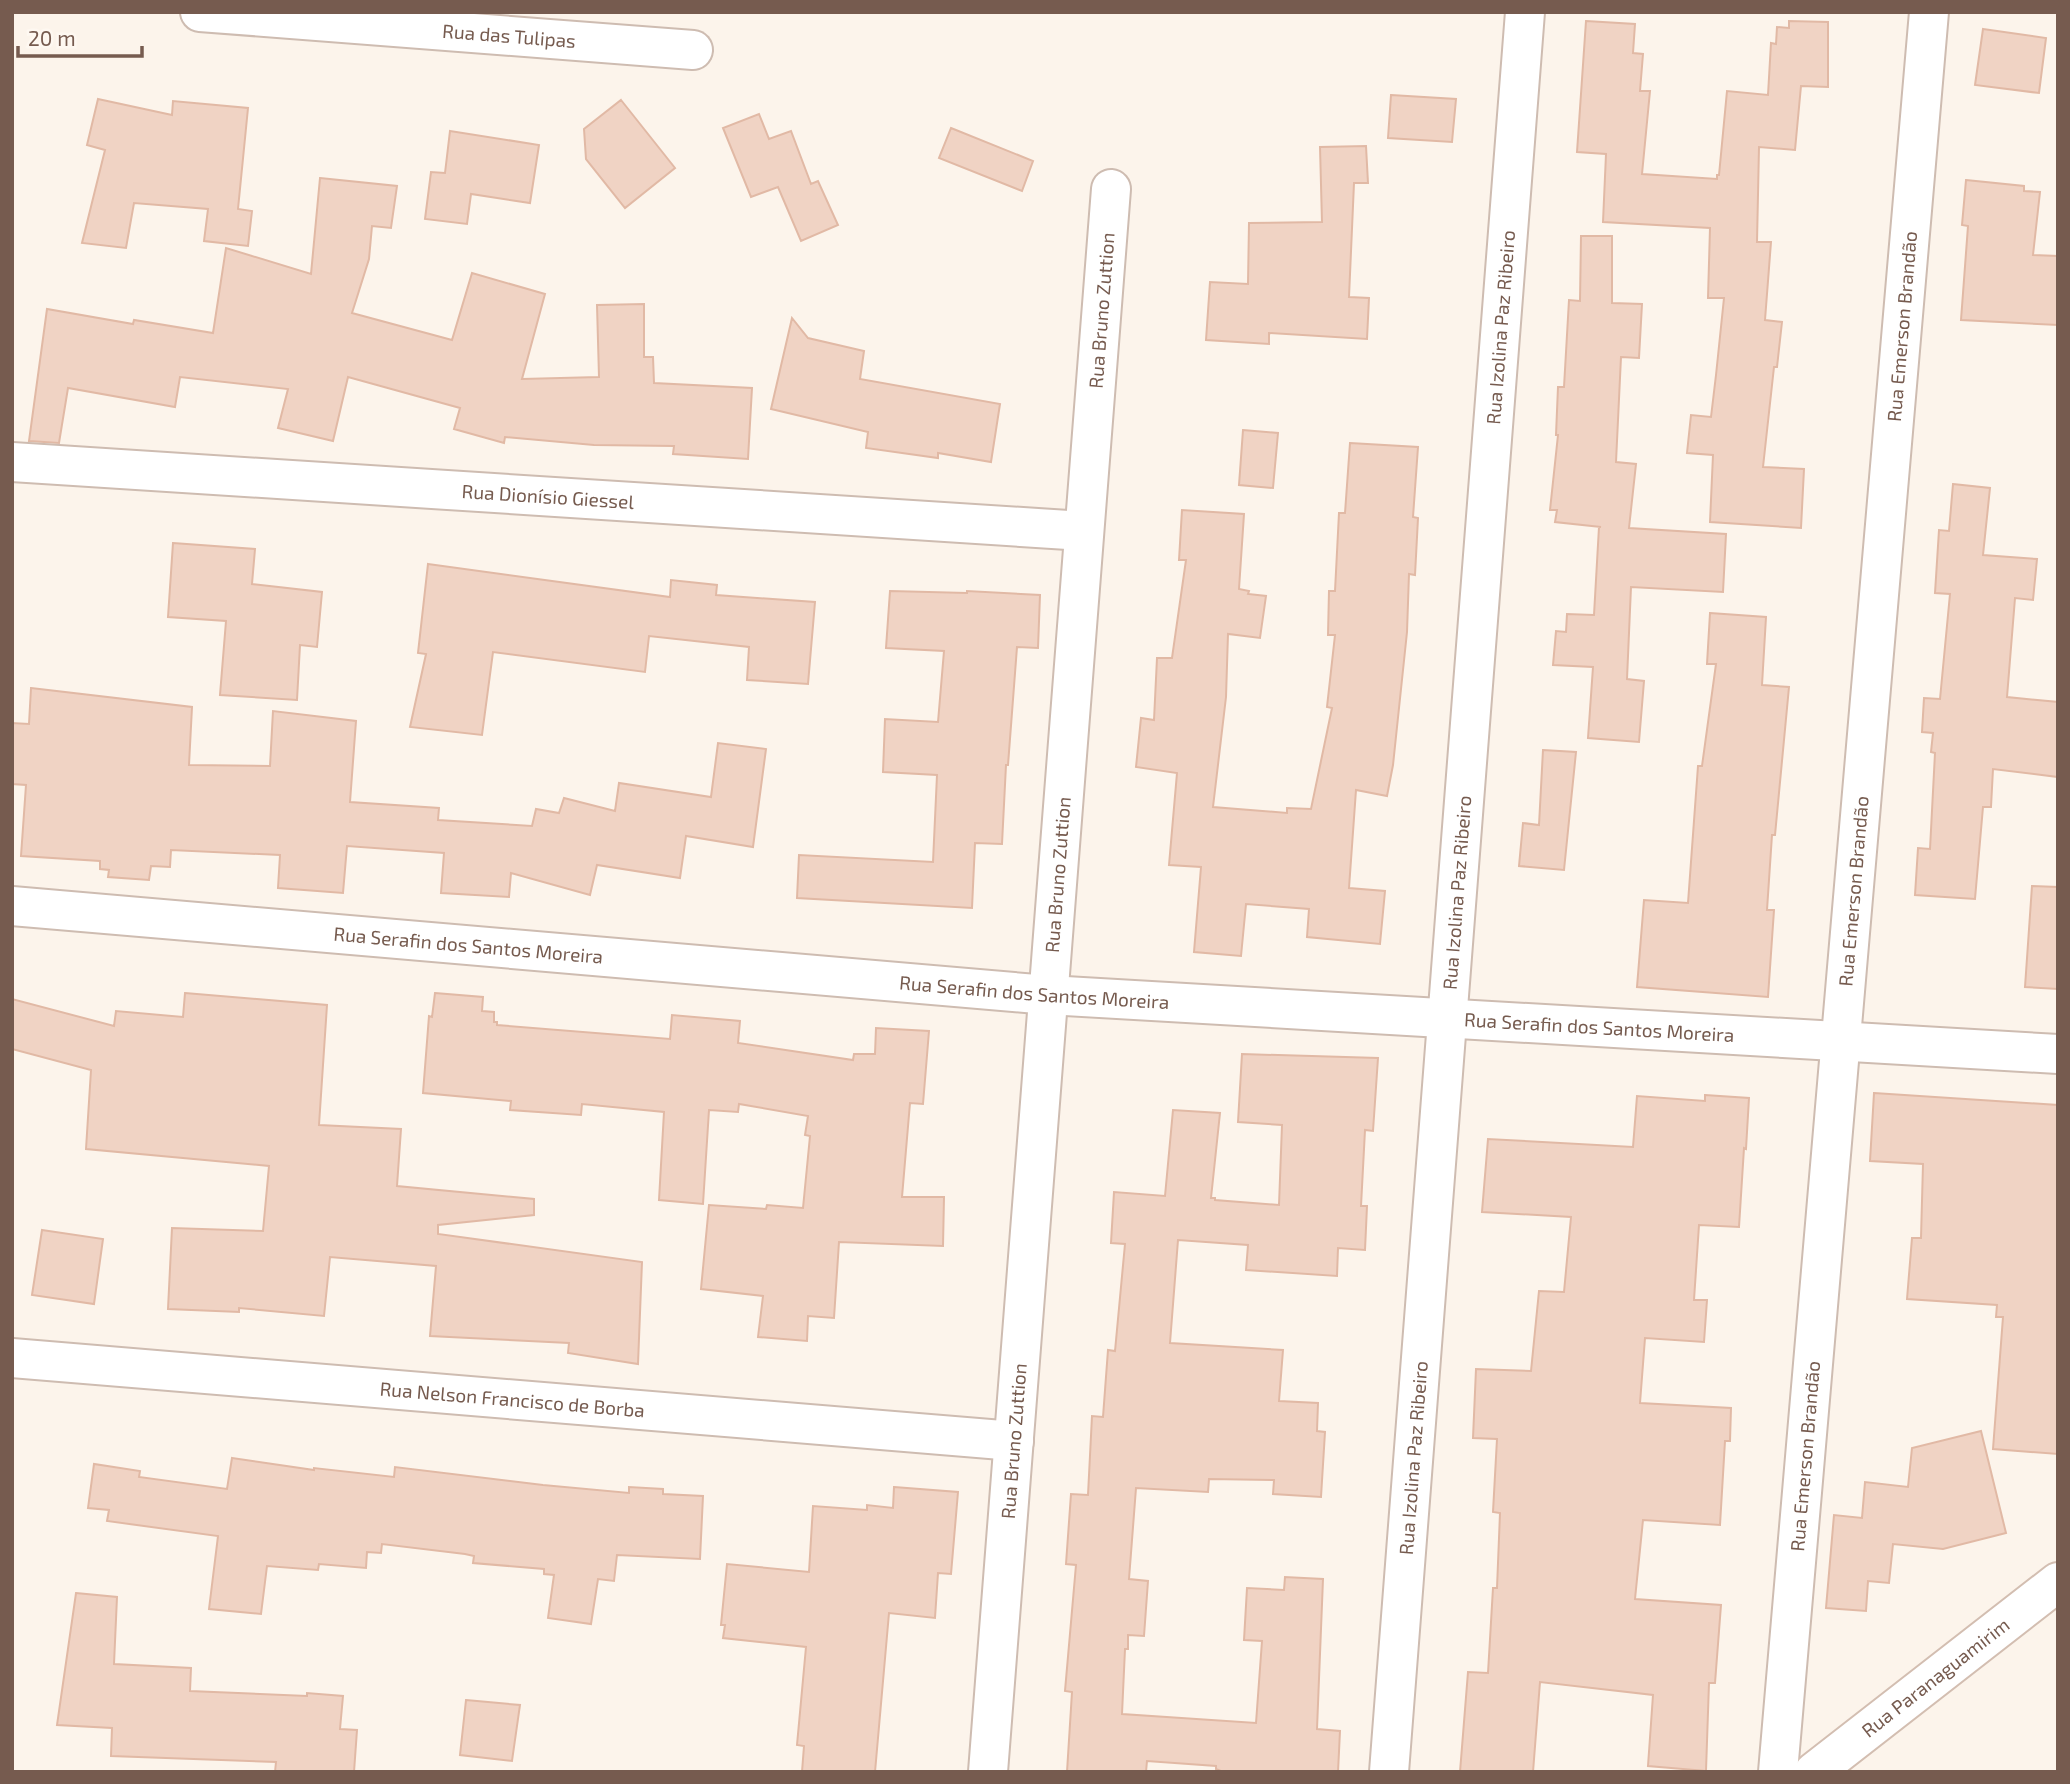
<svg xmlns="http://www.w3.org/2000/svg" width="2070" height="1784" font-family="'Exo 2',sans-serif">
	<rect width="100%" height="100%" fill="#fcf4eb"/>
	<path fill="#f0d3c4" stroke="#e1b9a5" stroke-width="2" d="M 1586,21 L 1635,24 L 1633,53 L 1643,54 L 1640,91 L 1650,91 L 1642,174 L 1717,179 L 1717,175 L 1719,175 L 1727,91 L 1768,95 L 1771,43 L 1776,44 L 1777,27 L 1789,28 L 1789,21 L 1828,22 L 1828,87 L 1801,86 L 1795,150 L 1759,147 L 1757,242 L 1771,242 L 1765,320 L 1782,322 L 1777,367 L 1774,367 L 1763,467 L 1804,469 L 1801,528 L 1710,522 L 1713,455 L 1687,453 L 1691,415 L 1711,417 L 1716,375 L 1724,298 L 1708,298 L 1710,228 L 1603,222 L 1606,154 L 1577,152 Z
		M 1983,29 L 2046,38 L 2039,93 L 1975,85 Z
		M 1391,95 L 1456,99 L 1452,142 L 1388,138 Z
		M 98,99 L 172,115 L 173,101 L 248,108 L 238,209 L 252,211 L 248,246 L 204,241 L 208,209 L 134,203 L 126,248 L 82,243 L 105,150 L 87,145 Z
		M 621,100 L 675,168 L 625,208 L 586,159 L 584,129 Z
		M 759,114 L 769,139 L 791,131 L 811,184 L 818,181 L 838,225 L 801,241 L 778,187 L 751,197 L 723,128 Z
		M 951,128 L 1033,161 L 1022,191 L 939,158 Z
		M 450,131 L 539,145 L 530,203 L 471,194 L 467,224 L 425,219 L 431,172 L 445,173 Z
		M 1366,146 L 1368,183 L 1354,183 L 1349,297 L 1369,298 L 1367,339 L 1269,333 L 1269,344 L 1206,340 L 1210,282 L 1248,284 L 1249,223 L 1322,222 L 1320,147 Z
		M 320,178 L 397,186 L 391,228 L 372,226 L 369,259 L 352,313 L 452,340 L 472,273 L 545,294 L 522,379 L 599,377 L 597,305 L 644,304 L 644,357 L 653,357 L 654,383 L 752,388 L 748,459 L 673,454 L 674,446 L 594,445 L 505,437 L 504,443 L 454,429 L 460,408 L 348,377 L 333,441 L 278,428 L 288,389 L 180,377 L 175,407 L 68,388 L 59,443 L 29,441 L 47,309 L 133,324 L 134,320 L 213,333 L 226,248 L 311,274 Z
		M 1966,180 L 2024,186 L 2024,191 L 2040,192 L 2033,255 L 2058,256 L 2058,325 L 1961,320 L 1968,226 L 1962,225 Z
		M 1581,236 L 1612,236 L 1612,303 L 1642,304 L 1639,358 L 1621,357 L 1616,462 L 1636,464 L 1629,528 L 1726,534 L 1723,592 L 1631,587 L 1627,679 L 1644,681 L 1639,742 L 1588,738 L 1593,667 L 1553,665 L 1556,631 L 1566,632 L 1567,614 L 1594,615 L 1599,527 L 1601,527 L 1555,522 L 1557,510 L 1550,510 L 1558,435 L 1556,435 L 1558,387 L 1564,387 L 1569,300 L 1580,301 Z
		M 792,318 L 808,338 L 864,351 L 860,379 L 1000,404 L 991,462 L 938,453 L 938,458 L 866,448 L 868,432 L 771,409 Z
		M 1243,430 L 1278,433 L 1273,488 L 1239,485 Z
		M 1350,443 L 1418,447 L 1413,517 L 1418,518 L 1415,575 L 1409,574 L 1407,632 L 1393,765 L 1387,796 L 1356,790 L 1349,888 L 1385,891 L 1380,944 L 1307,937 L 1309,909 L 1246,904 L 1241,956 L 1194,952 L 1201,867 L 1169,865 L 1177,773 L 1136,767 L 1141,718 L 1154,720 L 1157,658 L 1172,658 L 1186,560 L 1179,560 L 1182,510 L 1244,514 L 1239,589 L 1249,591 L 1248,594 L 1266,596 L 1260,638 L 1228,634 L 1226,697 L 1213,807 L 1287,813 L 1287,808 L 1311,809 L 1332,708 L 1327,707 L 1335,635 L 1328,635 L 1329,591 L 1335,591 L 1339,513 L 1345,513 Z
		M 1953,484 L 1990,488 L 1983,555 L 2037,559 L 2033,600 L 2015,598 L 2007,697 L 2058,702 L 2058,777 L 1993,769 L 1991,807 L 1983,807 L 1975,899 L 1915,895 L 1918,848 L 1930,849 L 1935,753 L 1931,752 L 1933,733 L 1922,732 L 1924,698 L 1940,699 L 1950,594 L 1935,593 L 1939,530 L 1949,531 Z
		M 173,543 L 255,549 L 252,584 L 322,592 L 317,647 L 300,645 L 297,700 L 220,695 L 226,621 L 168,617 Z
		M 428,564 L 670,597 L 671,580 L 717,585 L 716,595 L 815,602 L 808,684 L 747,680 L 749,647 L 649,636 L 645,672 L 493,652 L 482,735 L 410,727 L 426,654 L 418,653 Z
		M 890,591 L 967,593 L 967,591 L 1040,595 L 1038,648 L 1017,647 L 1008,765 L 1006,765 L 1002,844 L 975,843 L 972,908 L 797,898 L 799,855 L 933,862 L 937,775 L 883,772 L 885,719 L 938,722 L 944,651 L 886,648 Z
		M 1710,613 L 1766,617 L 1762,685 L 1789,687 L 1775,835 L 1772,835 L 1767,910 L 1774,910 L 1768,997 L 1637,987 L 1644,900 L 1688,903 L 1698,766 L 1702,766 L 1716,664 L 1707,664 Z
		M 31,688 L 192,707 L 189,765 L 270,766 L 273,711 L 356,721 L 350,802 L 439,808 L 438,820 L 532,826 L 536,809 L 559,813 L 564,798 L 615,811 L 619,783 L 711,797 L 718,743 L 766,749 L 753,847 L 686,836 L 680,878 L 597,865 L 590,895 L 511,873 L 509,897 L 441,893 L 444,853 L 347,846 L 343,893 L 278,888 L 280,855 L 171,850 L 170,867 L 151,866 L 149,880 L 108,877 L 109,870 L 100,869 L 100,861 L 21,856 L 26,785 L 12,784 L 12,723 L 29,724 Z
		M 1543,750 L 1576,752 L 1564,870 L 1519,866 L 1523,823 L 1539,825 Z
		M 2032,886 L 2058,887 L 2058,989 L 2025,987 Z
		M 185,993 L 327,1005 L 319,1125 L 401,1129 L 397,1186 L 534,1199 L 534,1215 L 438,1225 L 438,1234 L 642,1262 L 638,1364 L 568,1353 L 569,1343 L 430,1336 L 436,1266 L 330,1257 L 324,1316 L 239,1308 L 239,1312 L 168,1309 L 172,1228 L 263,1231 L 269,1166 L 86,1149 L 91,1070 L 12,1049 L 12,999 L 114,1026 L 116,1011 L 183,1017 Z
		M 435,993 L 483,997 L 482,1011 L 494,1012 L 494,1022 L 497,1022 L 497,1025 L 670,1039 L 672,1015 L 740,1021 L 738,1043 L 853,1060 L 854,1054 L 875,1054 L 876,1028 L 929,1031 L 923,1104 L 910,1103 L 902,1197 L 944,1197 L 943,1246 L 839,1242 L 834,1318 L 808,1316 L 807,1341 L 758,1337 L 763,1296 L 701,1289 L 709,1205 L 766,1209 L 767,1205 L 803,1208 L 810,1136 L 805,1135 L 808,1116 L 739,1104 L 738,1112 L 709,1110 L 703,1204 L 659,1200 L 664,1112 L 582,1104 L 581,1115 L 510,1110 L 511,1101 L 423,1093 L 429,1016 L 432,1017 Z
		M 1242,1054 L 1378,1058 L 1373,1131 L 1365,1130 L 1361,1206 L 1367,1206 L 1365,1250 L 1338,1248 L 1337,1276 L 1246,1270 L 1248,1245 L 1178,1240 L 1170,1343 L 1283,1350 L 1279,1401 L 1318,1403 L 1317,1431 L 1325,1432 L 1321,1497 L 1273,1494 L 1274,1480 L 1209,1479 L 1208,1492 L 1136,1488 L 1129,1579 L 1148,1581 L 1144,1636 L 1128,1635 L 1128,1649 L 1125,1649 L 1122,1714 L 1256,1723 L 1262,1641 L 1244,1640 L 1247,1588 L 1284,1590 L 1285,1577 L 1323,1579 L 1317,1729 L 1340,1731 L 1338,1772 L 1223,1772 L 1216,1769 L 1216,1766 L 1147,1761 L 1146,1772 L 1067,1772 L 1072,1692 L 1065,1691 L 1076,1565 L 1066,1564 L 1071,1494 L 1088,1495 L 1092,1416 L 1103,1417 L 1108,1350 L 1115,1351 L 1125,1244 L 1111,1243 L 1114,1192 L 1165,1196 L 1173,1110 L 1220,1113 L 1211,1198 L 1215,1198 L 1215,1200 L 1279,1205 L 1282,1125 L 1238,1122 Z
		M 1874,1093 L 2058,1105 L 2058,1454 L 1993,1449 L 2003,1317 L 1996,1317 L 1997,1305 L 1907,1299 L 1912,1238 L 1921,1238 L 1923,1164 L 1870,1161 Z
		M 1705,1095 L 1749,1098 L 1746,1149 L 1744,1148 L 1739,1227 L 1699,1225 L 1694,1300 L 1707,1300 L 1704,1342 L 1645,1338 L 1640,1403 L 1731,1408 L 1730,1441 L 1725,1441 L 1720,1525 L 1643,1520 L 1635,1599 L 1721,1605 L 1715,1683 L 1709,1683 L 1706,1771 L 1648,1766 L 1653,1695 L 1540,1682 L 1533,1772 L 1460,1772 L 1468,1672 L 1488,1673 L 1493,1588 L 1497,1588 L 1500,1513 L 1493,1512 L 1497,1439 L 1473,1438 L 1476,1369 L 1531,1371 L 1539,1291 L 1564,1292 L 1571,1217 L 1482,1212 L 1488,1139 L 1633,1147 L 1637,1096 L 1705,1101 Z
		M 42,1230 L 103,1239 L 94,1304 L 32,1295 Z
		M 1981,1431 L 2006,1533 L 1943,1549 L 1893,1544 L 1889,1583 L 1868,1581 L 1866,1611 L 1826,1608 L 1834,1515 L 1862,1518 L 1865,1482 L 1908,1487 L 1912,1448 Z
		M 232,1458 L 314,1470 L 314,1468 L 394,1477 L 395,1467 L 543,1485 L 629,1493 L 629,1487 L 663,1489 L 663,1494 L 703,1496 L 700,1559 L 617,1555 L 614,1581 L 598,1579 L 591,1624 L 548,1618 L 554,1575 L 544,1574 L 544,1569 L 473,1563 L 474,1556 L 465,1554 L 382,1544 L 381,1553 L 367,1552 L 366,1568 L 319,1564 L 318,1570 L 267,1566 L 261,1614 L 209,1609 L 218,1536 L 107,1521 L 109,1510 L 88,1508 L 94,1464 L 140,1471 L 139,1477 L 227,1489 Z
		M 894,1487 L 958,1492 L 951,1574 L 938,1573 L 935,1618 L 889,1613 L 875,1772 L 802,1772 L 804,1746 L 797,1745 L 806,1647 L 723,1638 L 725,1625 L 721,1625 L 727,1564 L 809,1572 L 813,1506 L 867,1510 L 867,1505 L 893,1508 Z
		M 76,1593 L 117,1597 L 114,1664 L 191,1668 L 190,1691 L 307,1696 L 307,1693 L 343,1696 L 340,1729 L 357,1730 L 354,1772 L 275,1772 L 276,1762 L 111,1756 L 112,1728 L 57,1725 Z
		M 466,1700 L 520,1705 L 512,1761 L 460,1755 Z"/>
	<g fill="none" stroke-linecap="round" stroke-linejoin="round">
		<g stroke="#cebcb1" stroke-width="42">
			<g id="street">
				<path id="s1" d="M 200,12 L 693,50"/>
				<path id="s2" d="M 12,462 L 1084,531"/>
				<path id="s3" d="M 12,906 L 1048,995 L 2058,1054"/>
				<path id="s4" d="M 12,1358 L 1014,1441"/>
				<path id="s5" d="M 988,1772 L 1111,189"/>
				<path id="s6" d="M 1389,1772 L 1525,12"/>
				<path id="s7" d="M 1778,1772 L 1929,12"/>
			</g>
		</g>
		<g stroke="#d3beb1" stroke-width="42">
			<g id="secondary">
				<path id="s8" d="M 1814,1772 L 2058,1582"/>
			</g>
		</g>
		<use href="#street" stroke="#fff" stroke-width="38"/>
		<use href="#secondary" stroke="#fff" stroke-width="38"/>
	</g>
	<g text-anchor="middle" stroke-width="5" stroke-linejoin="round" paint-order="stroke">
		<g font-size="19" fill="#765b4f" stroke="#fef8f1">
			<text dy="7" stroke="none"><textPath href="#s1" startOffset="310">Rua das Tulipas</textPath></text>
			<text dy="7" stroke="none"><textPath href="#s5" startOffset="1466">Rua Bruno Zuttion</textPath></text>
			<text dy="7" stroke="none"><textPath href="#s6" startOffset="1449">Rua Izolina Paz Ribeiro</textPath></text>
			<text dy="7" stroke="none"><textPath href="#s7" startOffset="1451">Rua Emerson Brandão</textPath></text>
			<text dy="7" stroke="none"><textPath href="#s2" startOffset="537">Rua Dionísio Giessel</textPath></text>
			<text dy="7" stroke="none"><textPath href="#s5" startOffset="900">Rua Bruno Zuttion</textPath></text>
			<text dy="7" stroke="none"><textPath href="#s6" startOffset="882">Rua Izolina Paz Ribeiro</textPath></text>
			<text dy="7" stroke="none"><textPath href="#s7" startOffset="884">Rua Emerson Brandão</textPath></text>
			<text dy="7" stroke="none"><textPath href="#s3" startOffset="458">Rua Serafin dos Santos Moreira</textPath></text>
			<text dy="7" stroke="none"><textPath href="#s3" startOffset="1026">Rua Serafin dos Santos Moreira</textPath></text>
			<text dy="7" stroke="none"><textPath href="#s3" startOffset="1592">Rua Serafin dos Santos Moreira</textPath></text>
			<text dy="7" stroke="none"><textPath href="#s4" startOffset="502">Rua Nelson Francisco de Borba</textPath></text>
			<text dy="7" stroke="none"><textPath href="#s5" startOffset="332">Rua Bruno Zuttion</textPath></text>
			<text dy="7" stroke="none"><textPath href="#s6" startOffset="315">Rua Izolina Paz Ribeiro</textPath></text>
			<text dy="7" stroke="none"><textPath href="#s7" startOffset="317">Rua Emerson Brandão</textPath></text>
			<text dy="7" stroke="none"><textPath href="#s8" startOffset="154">Rua Paranaguamirim</textPath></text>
		</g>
	</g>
	<rect width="2070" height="1784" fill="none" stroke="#765b4f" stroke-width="28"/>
	<path d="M18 46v10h124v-10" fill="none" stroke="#765b4f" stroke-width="3.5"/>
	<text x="28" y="46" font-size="21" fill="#765b4f" stroke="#fef8f1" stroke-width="5" paint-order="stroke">20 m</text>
</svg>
